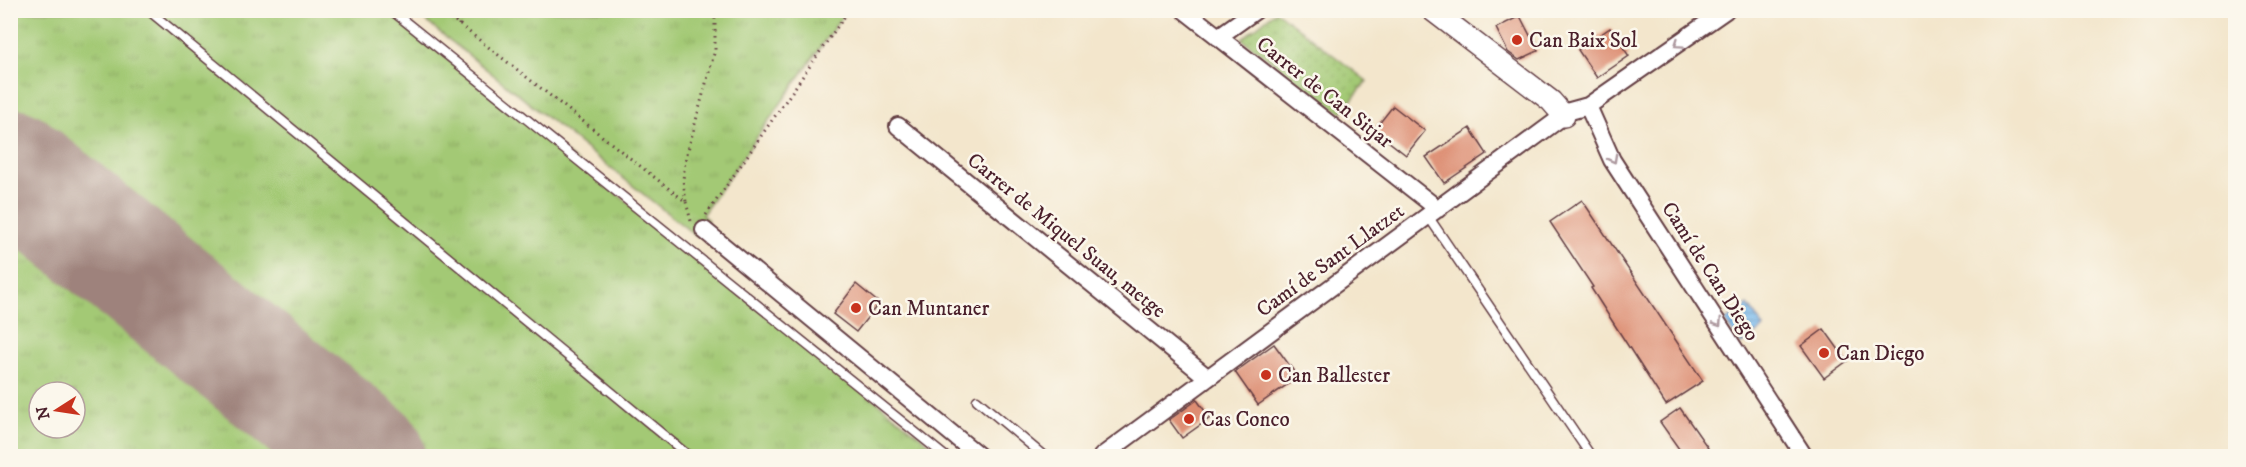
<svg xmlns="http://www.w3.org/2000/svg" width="2246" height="467" font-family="'IM FELL DW Pica',serif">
	<defs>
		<pattern id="grass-tufts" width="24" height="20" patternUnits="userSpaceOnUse" patternTransform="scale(1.5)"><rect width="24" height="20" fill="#a3c974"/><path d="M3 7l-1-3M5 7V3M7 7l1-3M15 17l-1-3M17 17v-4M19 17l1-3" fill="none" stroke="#8eac65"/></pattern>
		<pattern id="park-dots" width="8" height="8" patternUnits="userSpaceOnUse" patternTransform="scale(1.5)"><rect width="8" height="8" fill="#a3c974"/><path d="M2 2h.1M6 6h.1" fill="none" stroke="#8eac65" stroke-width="1.8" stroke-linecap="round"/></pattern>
		<pattern id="water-rules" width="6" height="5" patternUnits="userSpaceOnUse" patternTransform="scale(1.5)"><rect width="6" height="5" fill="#78b9ed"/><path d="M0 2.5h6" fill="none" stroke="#6496c0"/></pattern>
	</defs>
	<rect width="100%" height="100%" fill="#fbf7ec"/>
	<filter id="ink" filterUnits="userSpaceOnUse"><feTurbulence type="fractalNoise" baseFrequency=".0167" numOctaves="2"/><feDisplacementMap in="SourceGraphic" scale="12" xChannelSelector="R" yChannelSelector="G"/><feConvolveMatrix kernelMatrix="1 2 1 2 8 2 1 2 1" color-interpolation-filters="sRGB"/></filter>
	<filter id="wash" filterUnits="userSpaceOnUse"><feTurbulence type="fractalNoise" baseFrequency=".008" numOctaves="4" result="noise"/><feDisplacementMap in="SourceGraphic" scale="24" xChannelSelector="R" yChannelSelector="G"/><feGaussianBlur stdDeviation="1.35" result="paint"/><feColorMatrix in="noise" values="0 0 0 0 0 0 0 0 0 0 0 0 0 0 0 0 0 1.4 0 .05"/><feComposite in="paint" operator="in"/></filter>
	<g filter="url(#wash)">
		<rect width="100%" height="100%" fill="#f3e6cc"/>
		<path fill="url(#grass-tufts)" stroke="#767450" stroke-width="1.5" fill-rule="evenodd" d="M 10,11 L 388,11 L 945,456 L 411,456 L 11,128 Z
			M 413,11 L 846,11 L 702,215 L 708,220 L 696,236 Z
			M 11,204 L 321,456 L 11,456 ZM 39,392 L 75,392 L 75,428 L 39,428 Z"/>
		<path fill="url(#park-dots)" stroke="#767450" stroke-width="1.5" d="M 1276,11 L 1367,81 L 1341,113 L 1242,39 Z"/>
		<path fill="url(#water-rules)" stroke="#616c8c" stroke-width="1.5" d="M 1748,305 L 1764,328 L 1741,344 L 1725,321 Z"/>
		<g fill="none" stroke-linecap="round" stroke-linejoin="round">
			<path stroke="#9e827c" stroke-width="117" d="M 10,166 L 367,456"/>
		</g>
		<g id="blocks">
			<path fill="#dd8d72" d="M 1520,16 L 1538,51 L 1519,60 L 1508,52 L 1496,28 Z
				M 1610,28 L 1629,56 L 1597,78 L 1578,50 Z
				M 1393,106 L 1425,131 L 1406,155 L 1374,130 Z
				M 1470,128 L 1487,154 L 1444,183 L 1426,157 Z
				M 1582,200 L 1703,381 L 1666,405 L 1591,288 L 1593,287 L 1550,222 Z
				M 856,284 L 879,303 L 856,332 L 833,314 Z
				M 1824,329 L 1847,361 L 1824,378 L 1801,346 Z
				M 1274,344 L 1298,377 L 1258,405 L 1235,372 Z
				M 1197,400 L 1210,418 L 1182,438 L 1169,420 Z
				M 1680,408 L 1708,448 L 1696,456 L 1684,456 L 1660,422 Z"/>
		</g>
	</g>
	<g filter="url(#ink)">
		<use href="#blocks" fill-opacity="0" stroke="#633d43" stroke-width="1.5"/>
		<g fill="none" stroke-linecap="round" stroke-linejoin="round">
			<g stroke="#633d43" stroke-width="11">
				<path id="service" d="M 148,10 L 689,456
					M 391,10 L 945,456
					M 1428,216 L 1591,456
					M 977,400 L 1044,456"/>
			</g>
			<g stroke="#633d43" stroke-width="20">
				<path id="minor" d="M 1184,10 L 1438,209
					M 1218,37 L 1256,10
					M 1588,106 L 1612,160 L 1804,456
					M 898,126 L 1208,378
					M 704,230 L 979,456
					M 1102,456 L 1570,111 L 1588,106 L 1726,10"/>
			</g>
			<g stroke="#633d43" stroke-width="24">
				<path id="tertiary" d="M 1432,10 L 1551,101 L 1564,116"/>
			</g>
			<path stroke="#633d43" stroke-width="3" stroke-dasharray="1.5 4.5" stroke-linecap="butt" d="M 441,10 L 686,202 L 683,180 L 685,161 L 715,50 L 715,10
				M 459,25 L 460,10
				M 686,202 L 691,221
				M 706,215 L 849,10"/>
			<use href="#service" stroke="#fff" stroke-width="8"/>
			<use href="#minor" stroke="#fff" stroke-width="16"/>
			<use href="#tertiary" stroke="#fff" stroke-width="21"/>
		</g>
		<defs><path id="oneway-chevron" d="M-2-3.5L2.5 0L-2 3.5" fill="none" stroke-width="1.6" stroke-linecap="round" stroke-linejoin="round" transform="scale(1.5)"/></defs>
		<g stroke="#ae9aa0">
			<use href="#oneway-chevron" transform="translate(1678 44) rotate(145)"/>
			<use href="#oneway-chevron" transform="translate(1613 159) rotate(61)"/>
			<use href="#oneway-chevron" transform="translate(1718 323) rotate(57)"/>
		</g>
	</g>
	<g fill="#c8321e" stroke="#fbf7ec" stroke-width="2">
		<circle cx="1517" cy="40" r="6"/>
		<circle cx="856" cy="308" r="6"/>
		<circle cx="1824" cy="353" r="6"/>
		<circle cx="1266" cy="375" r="6"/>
		<circle cx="1189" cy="419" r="6"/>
	</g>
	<g text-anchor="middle" stroke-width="5" stroke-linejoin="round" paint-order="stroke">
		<g font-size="21" fill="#4a1f2b" stroke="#fbf7ec" text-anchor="start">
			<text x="1529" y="47">Can Baix Sol</text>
			<text x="868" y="315">Can Muntaner</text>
			<text x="1836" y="360">Can Diego</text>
			<text x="1278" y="382">Can Ballester</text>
			<text x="1201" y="426">Cas Conco</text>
		</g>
		<g font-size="21" fill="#4a1f2b" stroke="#fbf7ec">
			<text transform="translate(1325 92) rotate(38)" y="7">Carrer de Can Sitjar</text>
			<text transform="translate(1067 235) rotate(39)" y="7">Carrer de Miquel Suau, metge</text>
			<text transform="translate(1330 260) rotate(-36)" y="7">Camí de Sant Llatzet</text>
			<text transform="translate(1711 271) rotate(57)" y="7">Camí de Can Diego</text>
		</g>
	</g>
	<rect width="2246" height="467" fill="none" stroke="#fbf7ec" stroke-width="36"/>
	<g transform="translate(57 410) rotate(258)"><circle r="28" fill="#fbf7ec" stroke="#b4a19f" stroke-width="1.5"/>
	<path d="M0-4.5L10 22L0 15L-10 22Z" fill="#c8321e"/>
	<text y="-9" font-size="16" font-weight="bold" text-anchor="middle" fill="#4a1f2b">N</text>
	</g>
</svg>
